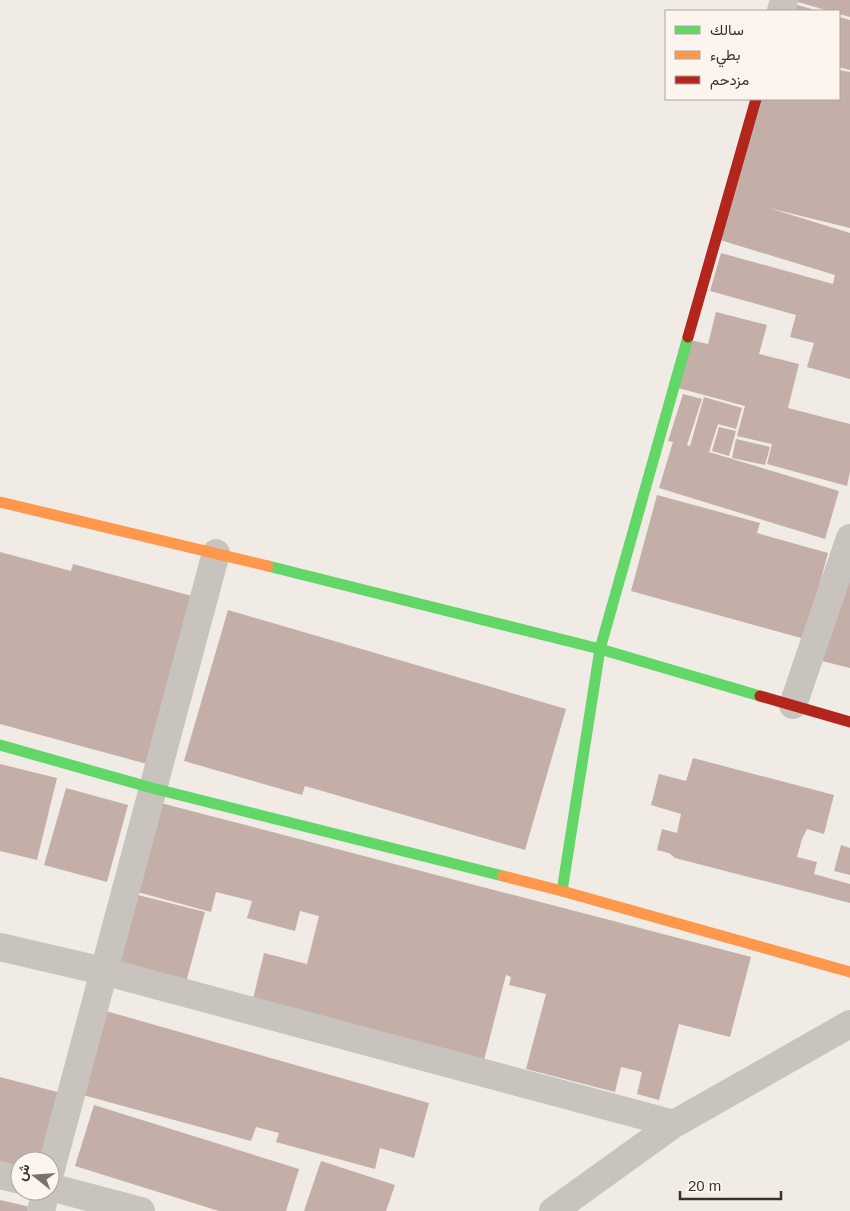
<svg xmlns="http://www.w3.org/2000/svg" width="850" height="1211" font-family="Helvetica,Vazirmatn,sans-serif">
	<rect width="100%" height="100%" fill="#f0ebe5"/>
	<path fill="#c3afa7" d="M 791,0 L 850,0 L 850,17 L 839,14 L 839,11 L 829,11 Z
		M 787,2 L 818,11 L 784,11 Z
		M 839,17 L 850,20 L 850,70 L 839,67 Z
		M 839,70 L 850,72 L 850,228 L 769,208 L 850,233 L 850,379 L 807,367 L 814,343 L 790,337 L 796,315 L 710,291 L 721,253 L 833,284 L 835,275 L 720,240 L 757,99 L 839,99 Z
		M 716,312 L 767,325 L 759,354 L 799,364 L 788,408 L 850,424 L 850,472 L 847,486 L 767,464 L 772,444 L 737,436 L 745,406 L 678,388 L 690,340 L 708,344 Z
		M 683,394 L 702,399 L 687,445 L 690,446 L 704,397 L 742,408 L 736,429 L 718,424 L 709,452 L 839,491 L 825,539 L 659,488 L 673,442 L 668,441 Z
		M 719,427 L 736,431 L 729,456 L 712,451 Z
		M 736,439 L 770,447 L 765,465 L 732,458 Z
		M 657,495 L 760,523 L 757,533 L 828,553 L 805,639 L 631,591 Z
		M 0,552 L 71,571 L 73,564 L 192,596 L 147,764 L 0,724 Z
		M 850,562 L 850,668 L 822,661 Z
		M 228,610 L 566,709 L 525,850 L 305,786 L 302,795 L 184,761 Z
		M 693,758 L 834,795 L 824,834 L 807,829 L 802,839 L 797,857 L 817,862 L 814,874 L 850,884 L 850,903 L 675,858 L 669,853 L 657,850 L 662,829 L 677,833 L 681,814 L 651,805 L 659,774 L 686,781 Z
		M 0,764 L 57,778 L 37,860 L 0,851 Z
		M 66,788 L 128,805 L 107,882 L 44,865 Z
		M 153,801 L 751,957 L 730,1037 L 679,1024 L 659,1100 L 637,1094 L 642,1072 L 621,1067 L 615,1092 L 526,1069 L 546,994 L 509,985 L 511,977 L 506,975 L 483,1064 L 252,1003 L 264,953 L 307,964 L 319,916 L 300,911 L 295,931 L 247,918 L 252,901 L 216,892 L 211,912 L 130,890 Z
		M 841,845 L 850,848 L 850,875 L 834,871 Z
		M 130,893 L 205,912 L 185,986 L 111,967 Z
		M 106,1011 L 429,1103 L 414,1158 L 380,1148 L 375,1169 L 276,1142 L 279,1133 L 256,1127 L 251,1141 L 83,1095 Z
		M 0,1077 L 65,1094 L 48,1161 L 20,1161 L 20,1166 L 0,1161 Z
		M 94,1105 L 299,1169 L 286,1211 L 219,1211 L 75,1166 Z
		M 321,1161 L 395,1185 L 386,1211 L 304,1211 Z
		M 0,1200 L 35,1208 L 34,1211 L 0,1211 Z"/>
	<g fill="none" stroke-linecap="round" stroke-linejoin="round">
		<path stroke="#c9c3be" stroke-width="28" d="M 781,11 L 784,0
			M 793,705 L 850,538
			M 0,947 L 103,971 L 674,1124
			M 50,1173 L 216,553
			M 0,1175 L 20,1180
			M 50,1187 L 141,1211
			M 41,1211 L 46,1191
			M 553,1211 L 674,1124 L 850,1024"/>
		<path stroke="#63d668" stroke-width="11" d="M 268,566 L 600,649 L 760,696
			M 0,745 L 152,788 L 503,876
			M 562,891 L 600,649 L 688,337"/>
		<path stroke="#ff974d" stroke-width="11" d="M 0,502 L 268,566
			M 503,876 L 562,891 L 850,972"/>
		<path stroke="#b3261e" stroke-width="11" d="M 688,337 L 756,99
			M 760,696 L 850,722"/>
	</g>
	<rect x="665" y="10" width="175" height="90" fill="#fbf5ee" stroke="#aea6a0"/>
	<rect x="675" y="26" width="25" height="8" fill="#63d668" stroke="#aea6a0"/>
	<text x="710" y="35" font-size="15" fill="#3b302b">سالك</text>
	<rect x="675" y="51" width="25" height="8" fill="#ff974d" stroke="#aea6a0"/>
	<text x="710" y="60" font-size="15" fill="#3b302b">بطيء</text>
	<rect x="675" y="76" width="25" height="8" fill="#b3261e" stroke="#aea6a0"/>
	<text x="710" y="85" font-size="15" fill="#3b302b">مزدحم</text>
	<g transform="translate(35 1176) rotate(287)"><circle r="24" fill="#fbf5ee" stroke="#aea6a0"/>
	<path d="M0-4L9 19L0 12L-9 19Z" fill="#7a716c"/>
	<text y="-8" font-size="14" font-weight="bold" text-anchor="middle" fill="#3b302b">ش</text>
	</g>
	<path d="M680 1191v8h101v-8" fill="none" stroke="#3b302b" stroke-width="2.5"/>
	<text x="688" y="1191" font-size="15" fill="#3b302b" stroke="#fbf5ee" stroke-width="4" paint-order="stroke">20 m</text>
</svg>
